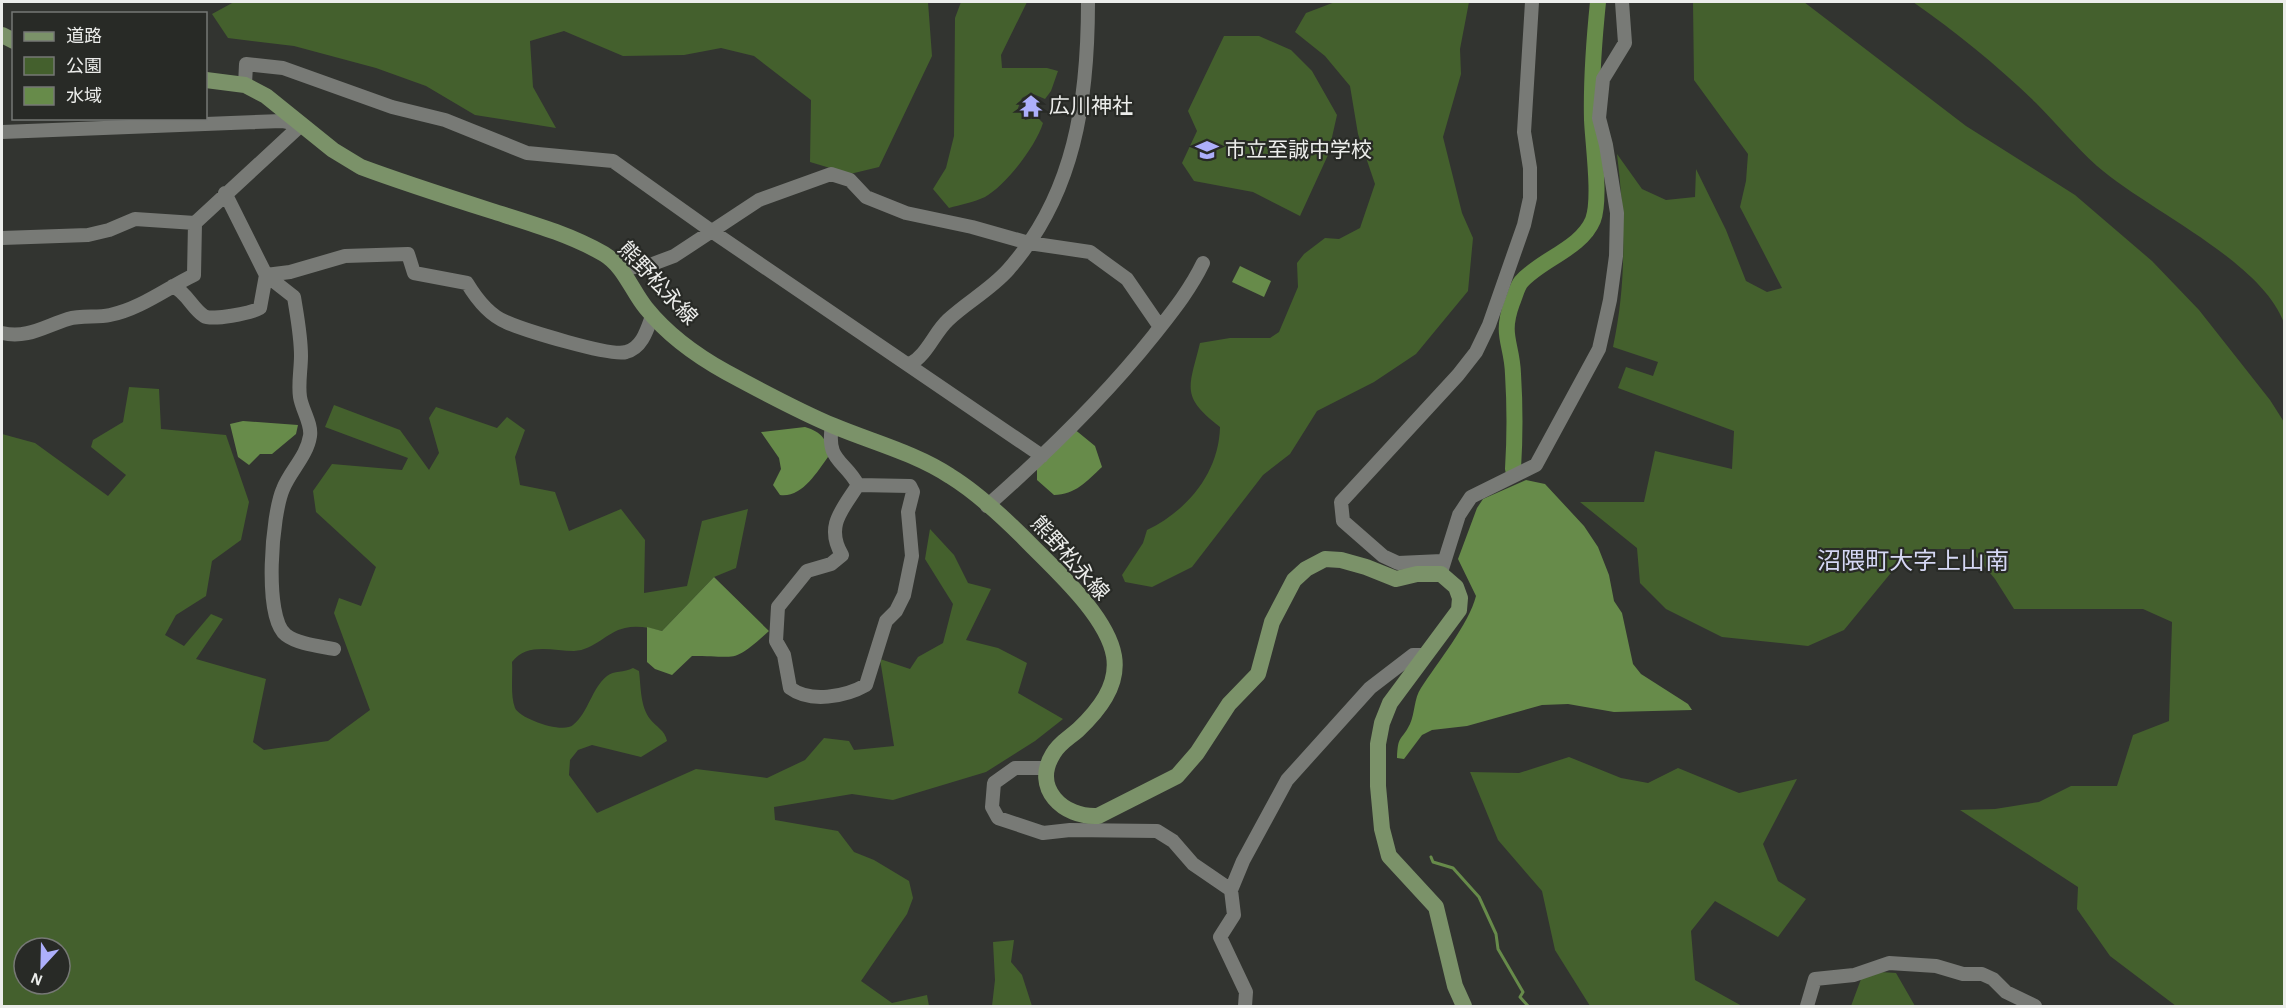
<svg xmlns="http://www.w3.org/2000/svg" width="2286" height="1008" font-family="'Alegreya Sans','Noto Sans JP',sans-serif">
	<rect width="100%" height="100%" fill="#323430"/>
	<path fill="#44602d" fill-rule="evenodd" d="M 234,2 L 928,2 L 932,56 L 879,167 L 850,174 L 810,162 L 811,100 L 754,56 L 721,48 L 684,55 L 623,56 L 564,31 L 530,41 L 533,87 L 556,128 L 475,115 L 426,86 L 376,68 L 294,46 L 228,38 L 212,14 Z
		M 961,2 L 1027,2 L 1001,55 L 1002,68 L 1047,68 L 1058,71 L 1051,91 L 1045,99 L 1031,93 L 1022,98 L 1018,108 L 1025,120 L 1037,117 L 1043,123 C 1036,146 1006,185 985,197 C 974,202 960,205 949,208 L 933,189 L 946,168 L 954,136 L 955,18 Z
		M 1335,2 L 1469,2 L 1460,49 L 1461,74 L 1443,137 L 1462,213 L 1473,238 L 1468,291 L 1416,354 L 1374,382 L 1317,411 L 1290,454 L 1263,475 L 1192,567 L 1152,587 L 1125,582 L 1122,575 L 1143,543 L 1147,530 C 1187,511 1219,473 1220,427 C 1180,396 1189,388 1200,343 L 1230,338 L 1270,338 L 1279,332 L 1298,287 L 1297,263 L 1304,254 L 1325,238 L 1339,239 L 1360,228 L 1375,184 L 1358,134 L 1350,86 L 1325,56 L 1295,32 L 1306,13 Z
		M 1693,2 L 1804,2 L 1966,126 L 2075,195 L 2152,261 L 2199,310 L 2270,400 L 2284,422 L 2284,1006 L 2176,1006 L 2110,956 L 2077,909 L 2078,887 L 1960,810 L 1995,809 L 2039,802 L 2071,786 L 2117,786 L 2133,735 L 2169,721 L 2172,622 L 2143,609 L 2014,609 L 1995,579 L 1970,549 L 1926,549 L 1890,574 L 1844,630 L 1808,646 L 1722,637 L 1666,609 L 1640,583 L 1637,548 L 1580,502 L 1644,502 L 1655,451 L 1732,469 L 1734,431 L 1618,388 L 1626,367 L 1653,376 L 1658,362 L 1613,347 C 1627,282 1625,219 1617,154 L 1642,189 L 1666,200 L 1695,197 L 1696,169 L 1726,230 L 1746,281 L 1767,292 L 1782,288 L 1740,207 L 1746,181 L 1748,154 L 1694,80 Z
		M 1913,2 L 2284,2 L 2284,323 C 2261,260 2147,210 2097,166 C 2075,146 2057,124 2036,103 C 1998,66 1956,32 1913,2 Z
		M 1224,36 L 1259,36 L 1291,50 L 1312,71 L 1337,115 L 1328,155 L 1300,216 L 1253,192 L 1194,181 L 1182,163 L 1197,131 L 1188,111 Z
		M 129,387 L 159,389 L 161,429 L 226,435 L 249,502 L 241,540 L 212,561 L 206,596 L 176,615 L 165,635 L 184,646 L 211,614 L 223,619 L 196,659 L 266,679 L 253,742 L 264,750 L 328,741 L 370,710 L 334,613 L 339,598 L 361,606 L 376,567 L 316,512 L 313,491 L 332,464 L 402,470 L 408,458 L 325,427 L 334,405 L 400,430 L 429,470 L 439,453 L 429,418 L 436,407 L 497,428 L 507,417 L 525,430 L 515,457 L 520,485 L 555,492 L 569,531 L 621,509 L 645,540 L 644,593 L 687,586 L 702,521 L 748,509 L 736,568 L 714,577 L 662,631 C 650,628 637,625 625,628 C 606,632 595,650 574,651 C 553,651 527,642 512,662 C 513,675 510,695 515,708 C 520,719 563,734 573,725 C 589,712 591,689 607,676 C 614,670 624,673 633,668 L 639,671 C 641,686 640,706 650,719 C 656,727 665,730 667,741 L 641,757 L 592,745 L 578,750 L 570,760 L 569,775 L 597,813 L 696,769 L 767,778 L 805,760 L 824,738 L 849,741 L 854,750 L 894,746 L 880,659 L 910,669 L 918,657 L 943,643 L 953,604 L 925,559 L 930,529 L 954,555 L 968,583 L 991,589 L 966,640 L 998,648 L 1027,663 L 1018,693 L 1063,719 L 1035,741 L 986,772 L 893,800 L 852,794 L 774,807 L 775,820 L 838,831 L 854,852 L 874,860 L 909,881 L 913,898 L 907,914 L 861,981 L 892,1003 L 927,995 L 929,1006 L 2,1006 L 2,434 L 35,443 L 108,496 L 126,475 L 91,447 L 93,440 L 123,422 ZM 24,948 L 60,948 L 60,984 L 24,984 Z
		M 1569,757 L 1621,778 L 1648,783 L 1678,768 L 1739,793 L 1797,779 L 1763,844 L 1778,881 L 1806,899 L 1778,937 L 1715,901 L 1691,931 L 1695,980 L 1742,1006 L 1590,1006 L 1555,950 L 1542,891 L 1498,840 L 1470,772 L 1519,773 Z
		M 1014,940 L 1011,962 L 1022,975 L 1032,1006 L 992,1006 L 995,980 L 993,942 Z
		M 1864,971 L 1896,973 L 1915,1006 L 1851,1006 Z"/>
	<path fill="#678b4a" d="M 1240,266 L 1271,281 L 1264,297 L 1232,282 Z
		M 243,421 L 298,425 L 296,434 L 272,454 L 260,454 L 249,465 L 238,457 L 230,424 Z
		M 805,427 C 822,432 828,440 828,457 C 817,472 802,498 780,495 L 773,485 L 781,469 L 779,458 L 761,432 Z
		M 1073,428 L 1095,446 L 1102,467 C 1087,481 1075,495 1054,495 L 1037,480 L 1037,467 Z
		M 1526,480 L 1545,484 L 1584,526 L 1598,547 L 1609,575 L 1614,601 L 1622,613 L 1633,664 L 1641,674 L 1688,704 L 1692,710 L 1614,712 L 1568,704 L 1542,705 L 1467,726 L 1432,730 L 1422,735 L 1404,759 L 1397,758 C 1398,734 1401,742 1410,724 C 1415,713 1414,698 1421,688 C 1437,663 1469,624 1476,596 L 1458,559 L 1477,508 L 1483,499 Z
		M 714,577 L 769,631 C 732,664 739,656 692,656 L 672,675 L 655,669 L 647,662 L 647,627 L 662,631 Z"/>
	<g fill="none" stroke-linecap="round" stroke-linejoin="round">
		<path stroke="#678b4a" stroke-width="3" d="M 1431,857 L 1433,862 L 1453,868 L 1479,897 L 1496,934 L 1498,949 L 1523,992 L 1520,997 L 1528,1006"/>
		<path stroke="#678b4a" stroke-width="16" d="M 1513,469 C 1515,437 1515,406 1513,374 C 1512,343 1500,336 1512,303 C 1515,296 1517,287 1521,282 C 1541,259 1581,249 1593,220 C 1601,199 1593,144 1592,120 C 1591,80 1594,41 1598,2"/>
		<path stroke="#787a76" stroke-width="14" d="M 245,85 L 246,64 L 283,68 L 392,107 L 445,120 L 527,153 L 613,161 L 710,230 L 1042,456
			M 2,132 L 282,121 L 301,125
			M 225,193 L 266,275 L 294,297 C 297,316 301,336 301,356 C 301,369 298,384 300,397 C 302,410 312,424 310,436 C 307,456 290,471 283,489 C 272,514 263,617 286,635 C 298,644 319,646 334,649
			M 2,238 L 88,235 L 109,230 L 135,219 L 195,223 L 301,125
			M 620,269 L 650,265 L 674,256 L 759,200 L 831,174 L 850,180 L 866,197 L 906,213 L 972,227 L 1029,243 L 1090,252 L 1127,279 L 1160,327
			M 266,275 L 290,272 L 345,256 L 408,254 L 414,273 L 467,283 C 476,298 489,315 506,322 C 524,330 611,357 626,352 C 642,348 647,330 652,316
			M 173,286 C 187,293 192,308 204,316 C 212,321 251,313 260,308 L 266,275
			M 2,333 C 27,339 45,326 68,319 C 82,315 97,318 110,315 C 140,309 167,288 194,275 L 195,223
			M 910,364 C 927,355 934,333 948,320 C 967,302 990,290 1008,270 C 1075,194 1088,100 1088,2
			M 832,425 C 826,462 844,459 858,485 C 842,510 825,526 842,555 L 831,564 L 807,571 L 778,607 L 776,641 L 784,655 L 790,688 C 810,703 845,697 866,685 L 886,621 L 896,611 L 904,595 L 912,556 L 908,512 L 913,492 L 910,486 L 858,485
			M 987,506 C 1047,453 1104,398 1154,335 C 1172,312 1190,290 1203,263
			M 1442,561 L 1398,563 L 1383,556 L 1343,521 L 1341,502 L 1458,375 L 1476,352 L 1489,325 L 1524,225 L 1530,198 L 1530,168 L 1524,132 L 1532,2
			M 1442,569 L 1459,515 L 1471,497 L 1536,465 L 1599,349 L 1610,300 L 1616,256 L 1617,213 L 1606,145 L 1599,118 L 1603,79 L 1625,43 L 1622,2
			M 1047,768 L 1015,768 L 994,783 L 992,807 L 998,818 L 1043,833 L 1070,830 L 1157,831 L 1173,841 L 1193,864 L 1231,890
			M 1245,1006 L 1246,992 L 1220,937 L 1234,915 L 1231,890 L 1243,861 L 1287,780 L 1370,688 L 1413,655 L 1426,655
			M 1807,1006 L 1815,979 L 1854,975 L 1889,963 L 1936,966 L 1963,974 L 1982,974 L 1993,979 L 2006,992 L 2035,1006"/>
		<path stroke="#7b9269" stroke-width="16" d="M 2,35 L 14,41
			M 206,80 L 245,85 L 266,96 L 333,150 L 361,167 C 404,183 448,197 492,211 C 530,223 569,234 604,254 C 624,266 632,291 646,308 C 667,334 697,356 726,372 C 761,391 798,411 834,426 C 872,442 915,453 950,476 C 976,492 1003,517 1025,539 C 1053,568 1107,615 1114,656 C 1119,686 1098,711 1078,730 C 1069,738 1059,743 1053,754 C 1032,788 1063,818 1098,816 L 1177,776 L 1197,753 L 1229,704 L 1258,674 L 1272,622 L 1294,580 L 1306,569 L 1325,559 L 1341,560 L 1366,567 L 1396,579 L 1417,574 L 1441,574 L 1456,587 L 1460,598 L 1459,610 L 1390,703 L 1382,723 L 1378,744 L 1378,786 L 1382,829 L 1389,856 L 1436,907 L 1455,986 L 1464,1006"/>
	</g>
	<defs>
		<g id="temple-bare" transform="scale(1.8)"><path d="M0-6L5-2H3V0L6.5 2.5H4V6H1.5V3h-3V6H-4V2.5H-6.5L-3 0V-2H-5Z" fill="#adaffb" stroke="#282a26" stroke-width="2.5" paint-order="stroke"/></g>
		<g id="school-bare" transform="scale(1.8)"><path d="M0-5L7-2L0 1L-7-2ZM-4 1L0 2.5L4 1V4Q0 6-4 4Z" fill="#adaffb" stroke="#282a26" stroke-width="2.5" paint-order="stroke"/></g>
	</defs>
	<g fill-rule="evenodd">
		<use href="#temple-bare" x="1031" y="106"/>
		<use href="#school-bare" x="1207" y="150"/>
	</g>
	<g text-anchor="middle" stroke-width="4.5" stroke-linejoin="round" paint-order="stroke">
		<g font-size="21" fill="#ecedeb" stroke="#282a26" text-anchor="start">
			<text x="1049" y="113">広川神社</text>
			<text x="1225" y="157">市立至誠中学校</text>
		</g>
		<g font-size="21" fill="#ecedeb" stroke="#282a26">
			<text transform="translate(658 283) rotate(47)" y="7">熊野松永線</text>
			<text transform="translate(1070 558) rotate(48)" y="7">熊野松永線</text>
		</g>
		<g font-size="24" fill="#d5d7f4" stroke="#282a26">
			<text x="1913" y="569">沼隈町大字上山南</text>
		</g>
	</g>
	<rect width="2286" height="1008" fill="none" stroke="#ecedeb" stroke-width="6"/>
	<rect x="12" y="12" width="195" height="108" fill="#282a26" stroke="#767875" stroke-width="1.5"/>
	<rect x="24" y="32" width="30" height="9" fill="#7b9269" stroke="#767875" stroke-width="1.5"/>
	<text x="66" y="42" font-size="18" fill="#ecedeb">道路</text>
	<rect x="24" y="57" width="30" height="18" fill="#44602d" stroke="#767875" stroke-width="1.5"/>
	<text x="66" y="72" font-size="18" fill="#ecedeb">公園</text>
	<rect x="24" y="87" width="30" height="18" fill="#678b4a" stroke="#767875" stroke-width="1.5"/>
	<text x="66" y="102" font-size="18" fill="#ecedeb">水域</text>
	<g transform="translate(42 966) rotate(202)"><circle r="28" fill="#282a26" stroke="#767875" stroke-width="1.5"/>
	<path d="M0-4.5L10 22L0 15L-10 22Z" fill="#adaffb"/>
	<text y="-9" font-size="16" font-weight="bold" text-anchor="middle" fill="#ecedeb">N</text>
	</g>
</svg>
